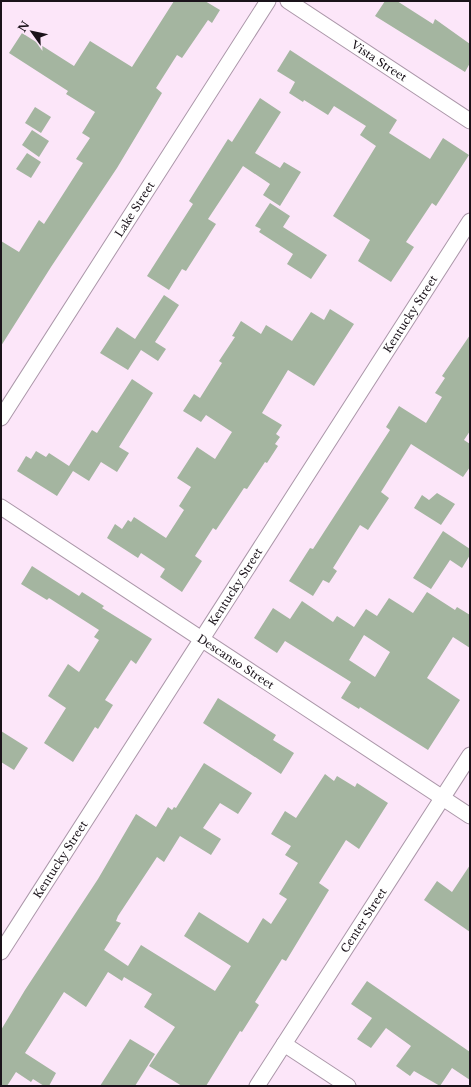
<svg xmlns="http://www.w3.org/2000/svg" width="471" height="1087" font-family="'Libre Baskerville',serif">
	<rect width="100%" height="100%" fill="#fce6f9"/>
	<path fill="#a4b5a0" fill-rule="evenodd" d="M 174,1 L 205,1 L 220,10 L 212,23 L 208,20 L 182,58 L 177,55 L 156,88 L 162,93 L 117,168 L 51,267 L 1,346 L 1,241 L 19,252 L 39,220 L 44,224 L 83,163 L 76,159 L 90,138 L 82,133 L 95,112 L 66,94 L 68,91 L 9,53 L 22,33 L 74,66 L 90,41 L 132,67 Z
		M 385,1 L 397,1 L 433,24 L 435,19 L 470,44 L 470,63 L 465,72 L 375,16 Z
		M 290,50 L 397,120 L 389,133 L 430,159 L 443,138 L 469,155 L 436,206 L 432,203 L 406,242 L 414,247 L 391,282 L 358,261 L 370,240 L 333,216 L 376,146 L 360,135 L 366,126 L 334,106 L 328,115 L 304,100 L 303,102 L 289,93 L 295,82 L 277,71 Z
		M 260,98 L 281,112 L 255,153 L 280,168 L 284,162 L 301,172 L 280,206 L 263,195 L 270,184 L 243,166 L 208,219 L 216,224 L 186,271 L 182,269 L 169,290 L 147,276 L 193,204 L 189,201 L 228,139 L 232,142 Z
		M 35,107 L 51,117 L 41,133 L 25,123 Z
		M 32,130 L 49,141 L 39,157 L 22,145 Z
		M 27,153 L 41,162 L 31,178 L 16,169 Z
		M 270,203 L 290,216 L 283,227 L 327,255 L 311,279 L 287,264 L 293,254 L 259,232 L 261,229 L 255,226 Z
		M 164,295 L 179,305 L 155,342 L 166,349 L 158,361 L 141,350 L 128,370 L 100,353 L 117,327 L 135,339 Z
		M 330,309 L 354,324 L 314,386 L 288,370 L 262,413 L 282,425 L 276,434 L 280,437 L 275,444 L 278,446 L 267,463 L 265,462 L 247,489 L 244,488 L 216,530 L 213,528 L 195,556 L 202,561 L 182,592 L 160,577 L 165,569 L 141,553 L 138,558 L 107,538 L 115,524 L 122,529 L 128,520 L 131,522 L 134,517 L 166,538 L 184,510 L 179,506 L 191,487 L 177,478 L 197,447 L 215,459 L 232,432 L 206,415 L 201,422 L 183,411 L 194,394 L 200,398 L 222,363 L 219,361 L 235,337 L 232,336 L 241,321 L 261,334 L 266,325 L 292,341 L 311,312 L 324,320 Z
		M 470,335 L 470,431 L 464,440 L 470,444 L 470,467 L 463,477 L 411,444 L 381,492 L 389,498 L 368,530 L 360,525 L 333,568 L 337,571 L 329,583 L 323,580 L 313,596 L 289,581 L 310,548 L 313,549 L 390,430 L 386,427 L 399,406 L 426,423 L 442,397 L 435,393 L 445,378 L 442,376 Z
		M 132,379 L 153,393 L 119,447 L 129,453 L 117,472 L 101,462 L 89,481 L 73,471 L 57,496 L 17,471 L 26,456 L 31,459 L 36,451 L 46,457 L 49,453 L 69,466 L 92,430 L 97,433 Z
		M 437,493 L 455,504 L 441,525 L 414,508 L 422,495 L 429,500 Z
		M 443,531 L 470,549 L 470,555 L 462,568 L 450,560 L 431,589 L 413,578 Z
		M 32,566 L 79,596 L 82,592 L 104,606 L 102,608 L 152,639 L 136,664 L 131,660 L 105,700 L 113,705 L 98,729 L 95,727 L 73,762 L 44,743 L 66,708 L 48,696 L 68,664 L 79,672 L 99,640 L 94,637 L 99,630 L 49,598 L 47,600 L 21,584 Z
		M 427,592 L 455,610 L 457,607 L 470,615 L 470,648 L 453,637 L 427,678 L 460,700 L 428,750 L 360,707 L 359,709 L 341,698 L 351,682 L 285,641 L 277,653 L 254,638 L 273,608 L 290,619 L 302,601 L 333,622 L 337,616 L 354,627 L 366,609 L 377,616 L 389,598 L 413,613 ZM 364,635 L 390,652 L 375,677 L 349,660 Z
		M 218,698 L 276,735 L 273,740 L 294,753 L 281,774 L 203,723 Z
		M 1,731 L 28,748 L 14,770 L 1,762 Z
		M 204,763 L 252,793 L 238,814 L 220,803 L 203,828 L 221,839 L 211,855 L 180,836 L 164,862 L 157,857 L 118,916 L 116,921 L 121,923 L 104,950 L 128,966 L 141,945 L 215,991 L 231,966 L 184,936 L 199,912 L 248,943 L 263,918 L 271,924 L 287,899 L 279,894 L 298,863 L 285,855 L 291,846 L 271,834 L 285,811 L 296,818 L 325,774 L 334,781 L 337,776 L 355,787 L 357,783 L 388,803 L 359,849 L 346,840 L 319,883 L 329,890 L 286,961 L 282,959 L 255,1002 L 259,1005 L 242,1032 L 240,1031 L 206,1086 L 182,1086 L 149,1066 L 175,1027 L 144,1007 L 152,994 L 124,977 L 122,981 L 108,972 L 86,1007 L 64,992 L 25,1053 L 56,1073 L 49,1086 L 44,1086 L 33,1079 L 31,1082 L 16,1072 L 7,1086 L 1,1086 L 1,1030 L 25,990 L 98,879 L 136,814 L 156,827 L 168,807 L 172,810 L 174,807 L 176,808 Z
		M 470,865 L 470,932 L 424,900 L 437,881 L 452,892 Z
		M 367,981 L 470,1052 L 470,1080 L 452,1068 L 440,1086 L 414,1071 L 410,1076 L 396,1066 L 411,1046 L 386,1028 L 371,1048 L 357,1039 L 372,1018 L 351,1004 Z
		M 130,1039 L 155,1054 L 135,1086 L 100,1086 Z"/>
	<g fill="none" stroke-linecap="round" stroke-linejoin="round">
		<g stroke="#ab97a9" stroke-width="17">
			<g id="street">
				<path id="s1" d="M 288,1 L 470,121"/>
				<path id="s2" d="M 1,418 L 268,1"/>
				<path id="s3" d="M 1,507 L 470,816"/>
				<path id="s4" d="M 1,952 L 470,221"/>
				<path d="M 284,1044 L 348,1086"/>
				<path id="s5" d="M 257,1086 L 470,755"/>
			</g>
		</g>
		<use href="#street" stroke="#fff" stroke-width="15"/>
	</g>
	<g text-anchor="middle" stroke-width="3" stroke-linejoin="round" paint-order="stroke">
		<g font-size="11" fill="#1a131a" stroke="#fce6f9">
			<text dy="4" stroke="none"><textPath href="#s1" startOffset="109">Vista Street</textPath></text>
			<text dy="4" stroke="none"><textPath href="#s2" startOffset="248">Lake Street</textPath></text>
			<text dy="4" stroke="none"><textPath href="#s4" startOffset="758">Kentucky Street</textPath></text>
			<text dy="4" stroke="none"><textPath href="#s4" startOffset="434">Kentucky Street</textPath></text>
			<text dy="4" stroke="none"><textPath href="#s3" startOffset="281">Descanso Street</textPath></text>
			<text dy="4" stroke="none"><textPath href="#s4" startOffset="110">Kentucky Street</textPath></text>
			<text dy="4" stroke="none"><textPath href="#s5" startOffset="197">Center Street</textPath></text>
		</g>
	</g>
	<rect width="471" height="1087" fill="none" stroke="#1a131a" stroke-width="4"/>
	<g transform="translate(32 32) rotate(303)" stroke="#fce6f9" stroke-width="3" paint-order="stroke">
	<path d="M0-3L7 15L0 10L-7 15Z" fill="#1a131a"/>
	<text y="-6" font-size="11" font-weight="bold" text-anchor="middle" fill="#1a131a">N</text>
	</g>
</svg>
